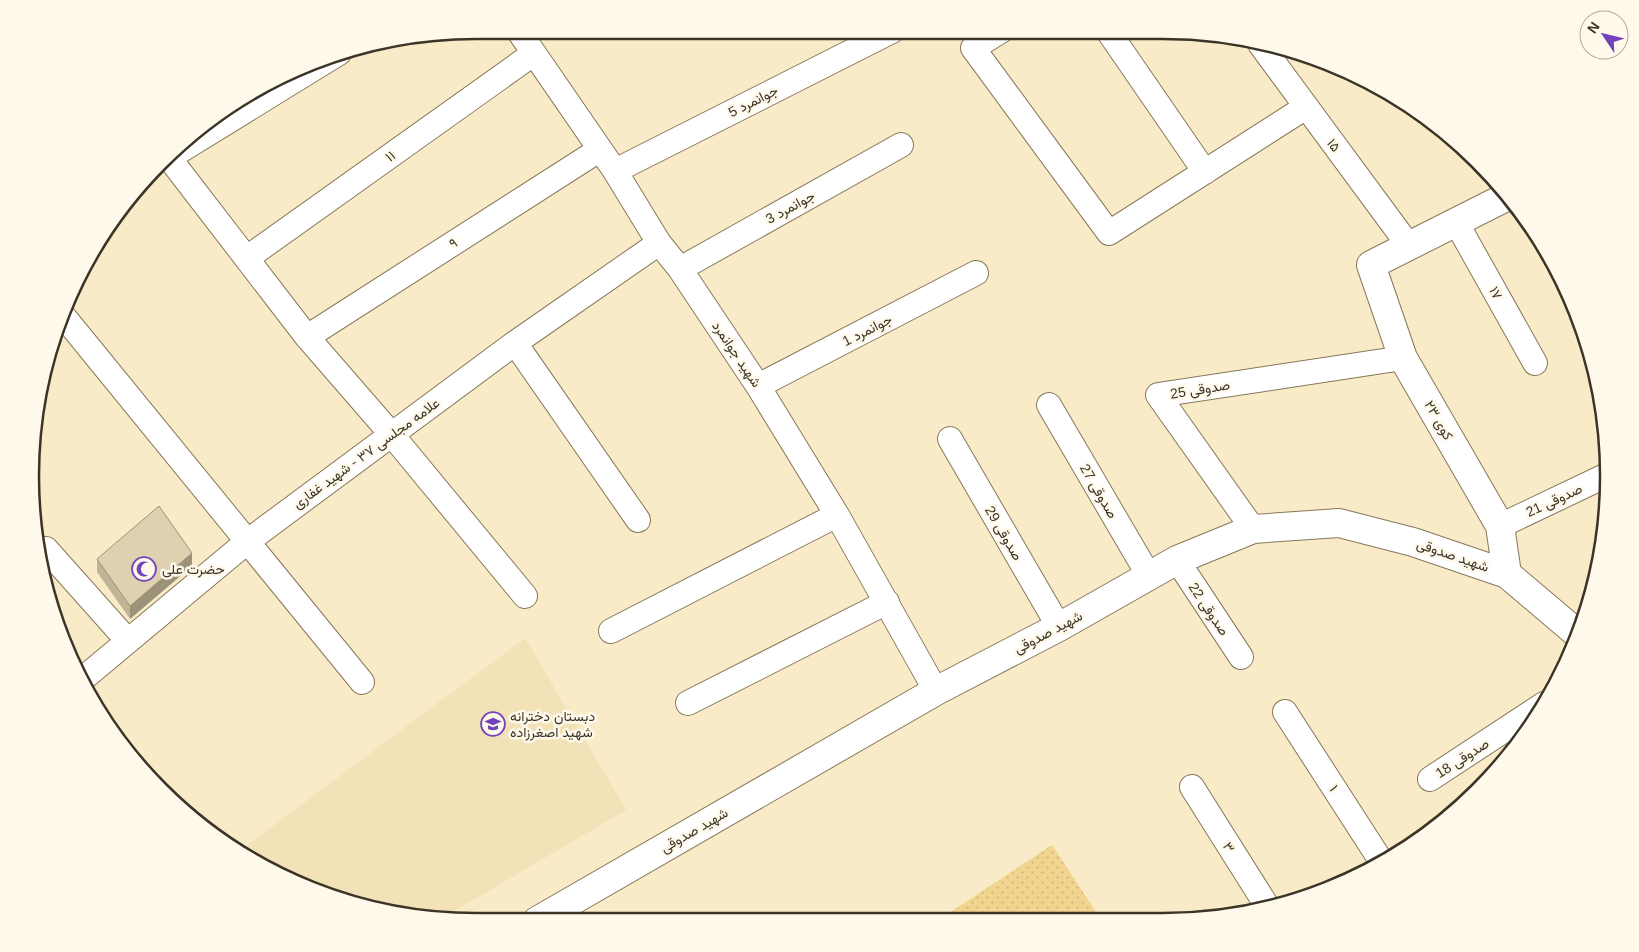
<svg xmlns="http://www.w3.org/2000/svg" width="1639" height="952" font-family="Arial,Vazirmatn,sans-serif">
	<defs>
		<pattern id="garden-dots" width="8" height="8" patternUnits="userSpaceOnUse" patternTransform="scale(1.25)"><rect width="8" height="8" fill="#f1d48d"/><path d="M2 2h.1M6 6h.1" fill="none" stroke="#d0b77a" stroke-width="1.8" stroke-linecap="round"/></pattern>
	</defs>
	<rect width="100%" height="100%" fill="#faebc8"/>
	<path fill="#f3e1b7" d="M 525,638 L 626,810 L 439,920 L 332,898 L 238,852 Z"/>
	<path fill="url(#garden-dots)" d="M 1052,845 L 1102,921 L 937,921 Z"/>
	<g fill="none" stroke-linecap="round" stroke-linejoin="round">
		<g stroke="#867859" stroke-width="26">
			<path id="street" d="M 518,30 L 615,171 L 659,243 L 680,269 L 758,386 L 837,515 L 936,691
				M 1001,31 L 973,48 L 1109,233 L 1306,107
				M 1108,31 L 1205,172
				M 1260,44 L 1409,246
				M 175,154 L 339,53
				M 170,159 L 307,337 L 392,435 L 525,596
				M 615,171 L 892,31
				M 1456,222 L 1535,363
				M 247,258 L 533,54
				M 680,269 L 901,145
				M 65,318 L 362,682
				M 307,337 L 599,150
				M 515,343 L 638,520
				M 758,386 L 976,273
				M 1049,405 L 1149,576
				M 950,439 L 1059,627
				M 1500,526 L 1609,474
				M 1253,529 L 1158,395 L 1403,358
				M 46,549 L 128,641
				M 1177,560 L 1241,657
				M 611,631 L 837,515
				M 85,677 L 248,541 L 515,343 L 659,243
				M 688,703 L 887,602
				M 1285,712 L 1383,864
				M 1430,779 L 1544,704
				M 1192,787 L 1267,906"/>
		</g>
		<g stroke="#867859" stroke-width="30">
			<path id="secondary" d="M 1507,574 L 1500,526 L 1403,358 L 1371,265 L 1508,196
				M 537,921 L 936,691 L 1059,627 L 1177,560 L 1253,529 L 1339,523 L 1413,542 L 1507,574 L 1579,635"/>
		</g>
		<use href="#street" stroke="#fff" stroke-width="24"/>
		<use href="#secondary" stroke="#fff" stroke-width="28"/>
	</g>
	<path fill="#c0b496" d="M 97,559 L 192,566 L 130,619 L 97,572 Z"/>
	<path fill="#9c927a" d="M 192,553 L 192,566 L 130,619 L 130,606 Z"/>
	<path fill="#dfd1af" stroke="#9c927a" d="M 159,506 L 192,553 L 130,606 L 97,559 Z"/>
	<defs>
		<g id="mosque-ring" transform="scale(1.25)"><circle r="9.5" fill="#fff9eb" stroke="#7343bb" stroke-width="1.5"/><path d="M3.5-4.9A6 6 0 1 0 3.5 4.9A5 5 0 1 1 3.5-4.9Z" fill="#7343bb"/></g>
		<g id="school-ring" transform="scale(1.25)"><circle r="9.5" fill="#fff9eb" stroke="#7343bb" stroke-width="1.5"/><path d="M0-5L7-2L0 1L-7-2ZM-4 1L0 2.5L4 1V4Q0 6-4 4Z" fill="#7343bb"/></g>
	</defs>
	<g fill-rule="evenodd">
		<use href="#mosque-ring" x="144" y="569"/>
		<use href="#school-ring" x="493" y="724"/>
	</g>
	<g text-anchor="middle" stroke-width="5" stroke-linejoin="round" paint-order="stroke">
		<g font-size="14" fill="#3b3528" stroke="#fff9eb">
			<text transform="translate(753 101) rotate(-27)" y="5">جوانمرد 5</text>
			<text transform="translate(1334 145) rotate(54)" y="5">۱۵</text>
			<text transform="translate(390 156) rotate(-36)" y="5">۱۱</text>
			<text transform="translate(790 207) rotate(-29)" y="5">جوانمرد 3</text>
			<text transform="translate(453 243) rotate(-33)" y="5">۹</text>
			<text transform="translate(1496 293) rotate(61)" y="5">۱۷</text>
			<text transform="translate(867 330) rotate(-27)" y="5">جوانمرد 1</text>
			<text transform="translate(737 354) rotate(56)" y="5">شهید جوانمرد</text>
			<text transform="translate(1200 389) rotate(-9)" y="5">صدوقی 25</text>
			<text transform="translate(1439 420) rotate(60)" y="5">کوی ۲۳</text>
			<text transform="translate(366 453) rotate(-36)" y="5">علامه مجلسی ۳۷ - شهید غفاری</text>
			<text transform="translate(1099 491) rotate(60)" y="5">صدوقی 27</text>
			<text transform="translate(1554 500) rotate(-25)" y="5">صدوقی 21</text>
			<text transform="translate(1004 533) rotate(60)" y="5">صدوقی 29</text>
			<text transform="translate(1453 555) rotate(19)" y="5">شهید صدوقی</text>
			<text transform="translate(1209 609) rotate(56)" y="5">صدوقی 22</text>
			<text transform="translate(1048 632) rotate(-28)" y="5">شهید صدوقی</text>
			<text transform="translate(1462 758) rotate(-33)" y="5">صدوقی 18</text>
			<text transform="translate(1334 788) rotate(57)" y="5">۱</text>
			<text transform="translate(694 830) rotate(-30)" y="5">شهید صدوقی</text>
			<text transform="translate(1229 847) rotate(58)" y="5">۳</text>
		</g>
		<g font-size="14" fill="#3b3528" stroke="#fff9eb" text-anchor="start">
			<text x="162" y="574">حضرت علی</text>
			<text x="510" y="721">دبستان دخترانه<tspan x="510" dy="16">شهید اصغرزاده</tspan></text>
		</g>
	</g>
	<path d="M0 0H1639V952H0ZM476 39H1163A437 437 0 0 1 1600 476V476A437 437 0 0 1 1163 913H476A437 437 0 0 1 39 476V476A437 437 0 0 1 476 39Z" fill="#fff9eb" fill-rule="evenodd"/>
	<path fill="none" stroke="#3b3528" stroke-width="2.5" d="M476 39H1163A437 437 0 0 1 1600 476V476A437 437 0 0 1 1163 913H476A437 437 0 0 1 39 476V476A437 437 0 0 1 476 39Z"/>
	<g transform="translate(1604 35) rotate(305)"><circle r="24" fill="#fff9eb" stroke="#b1ab9d"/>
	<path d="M0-4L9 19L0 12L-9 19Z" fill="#7343bb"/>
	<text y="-8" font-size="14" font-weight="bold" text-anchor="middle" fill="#3b3528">N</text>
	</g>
</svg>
